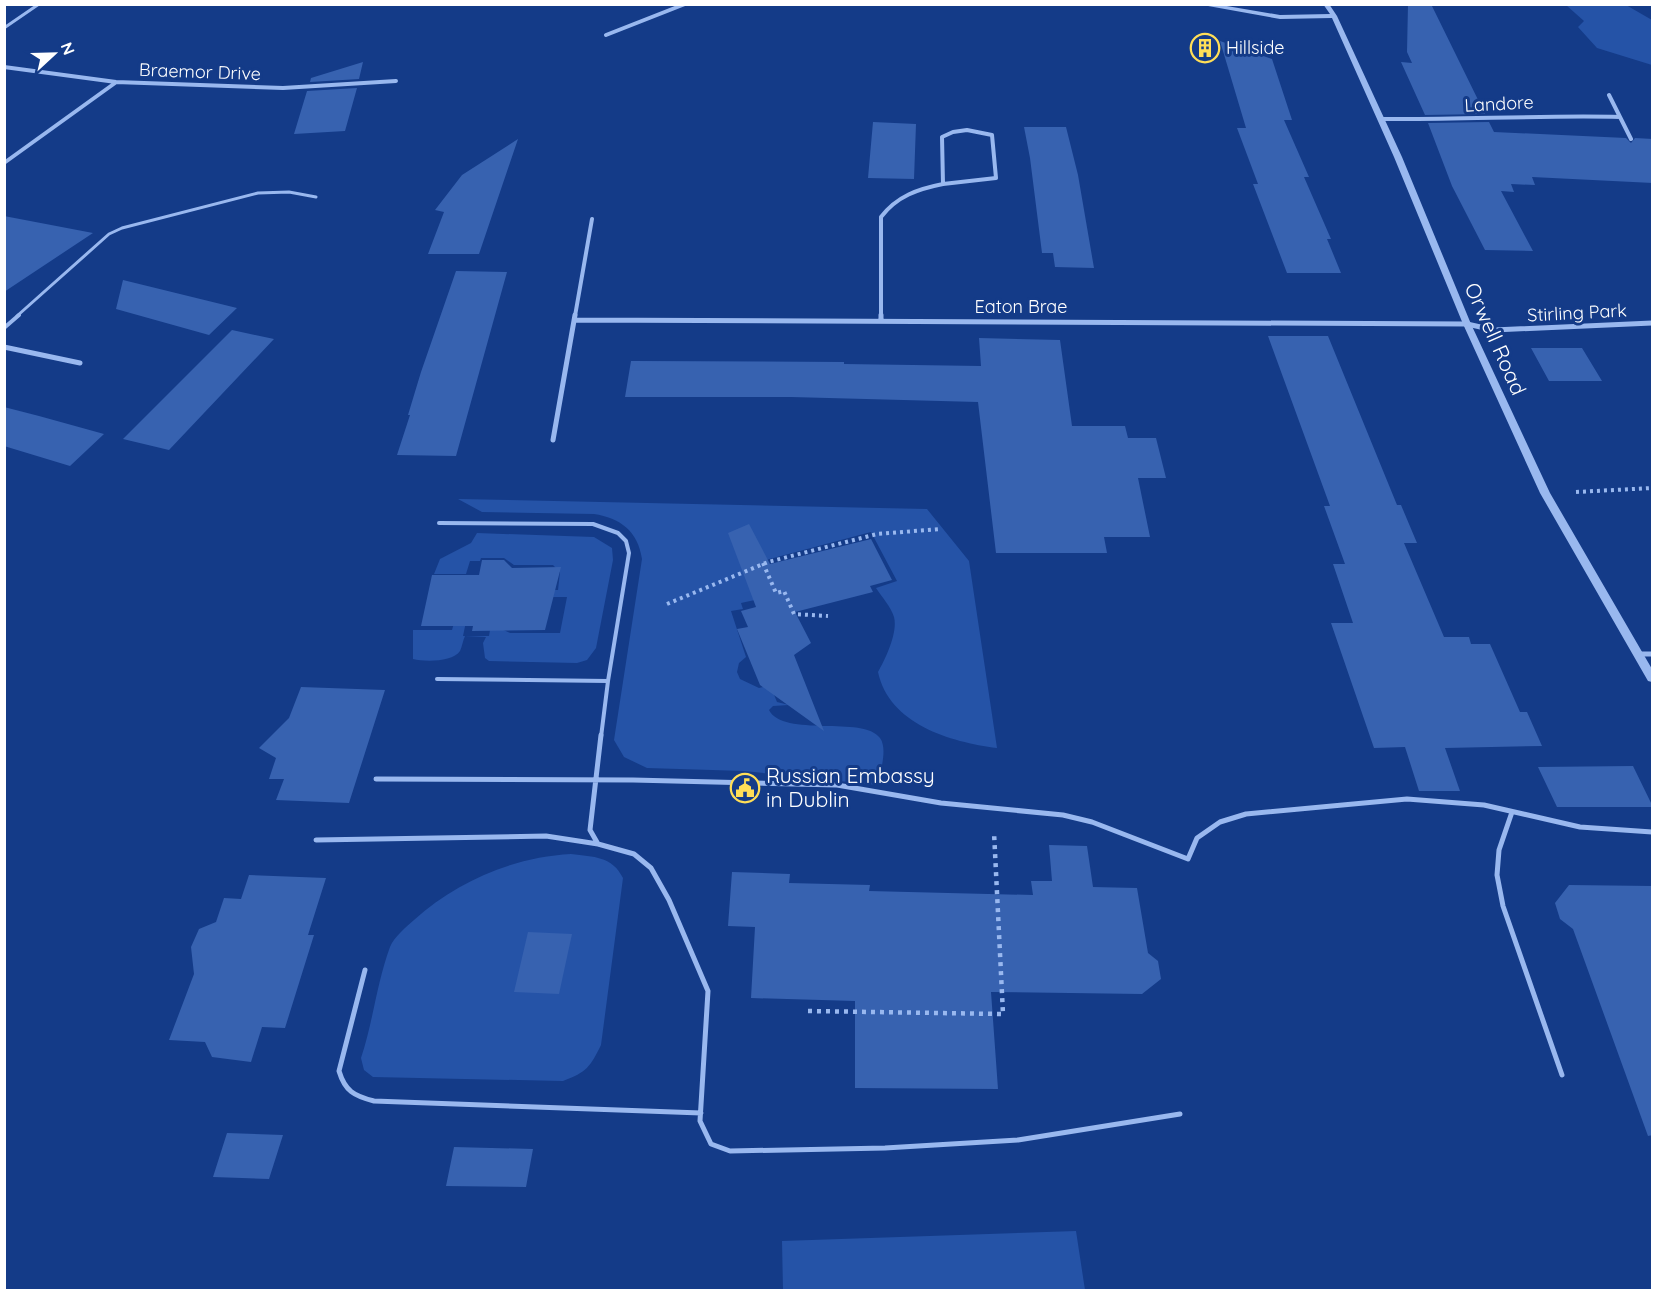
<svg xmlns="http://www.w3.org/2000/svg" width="1657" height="1295" font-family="Quicksand,sans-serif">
	<rect width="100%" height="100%" fill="#143b88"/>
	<path fill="#2553a7" d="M 1566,5 L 1626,5 L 1652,20 L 1652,65 L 1597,48 L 1578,27 L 1584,21 Z
		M 458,499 L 927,509 L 969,561 L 997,748 C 950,742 889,724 878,672 C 886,658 898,632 894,617 C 891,607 882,597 876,588 L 897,581 L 871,532 L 766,560 L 773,596 L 741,603 L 743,609 L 731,611 L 746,657 L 739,663 L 737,672 L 740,679 L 759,688 L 770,685 L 777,702 L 789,705 L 773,706 L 769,710 C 783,738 864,715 880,738 C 888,749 880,772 878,785 L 744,771 L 647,768 L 624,757 L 614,740 L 642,559 C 638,531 620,518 594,514 L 482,512 Z
		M 477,533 L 594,537 L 612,548 L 613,560 L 596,648 L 587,660 L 577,663 L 489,661 L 485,658 L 483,643 L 486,637 L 465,636 C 463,640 462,647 460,651 C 453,662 425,662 413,659 L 413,630 L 452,630 L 456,616 L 467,617 L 463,636 L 489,636 L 491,624 L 510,633 L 560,633 L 567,597 L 553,597 L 554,590 L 558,590 L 560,572 L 553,565 L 514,565 L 504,558 L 481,558 L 480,561 L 470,561 L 466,574 L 434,574 L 440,559 L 471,543 Z
		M 571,854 C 594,857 612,856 623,878 L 601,1045 C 590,1067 587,1072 563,1081 L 373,1077 L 364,1070 L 361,1058 C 373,1022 377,982 390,947 C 394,937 406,927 414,920 C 457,881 514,857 571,854 Z
		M 1076,1231 L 1085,1290 L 783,1290 L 782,1241 Z"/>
	<path fill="#3762b0" d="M 1408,4 L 1431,4 L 1485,114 L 1425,115 L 1401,62 L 1412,63 L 1407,52 Z
		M 1220,41 L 1272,59 L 1292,120 L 1284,120 L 1309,177 L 1304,177 L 1331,239 L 1327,239 L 1341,273 L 1287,273 L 1253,184 L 1258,184 L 1237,128 L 1246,128 Z
		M 363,62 L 359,79 L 310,82 L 311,78 Z
		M 357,88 L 345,131 L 294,134 L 307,91 Z
		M 873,122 L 916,124 L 914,179 L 868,178 Z
		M 1489,122 L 1494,132 L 1626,138 L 1631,143 L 1635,138 L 1653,139 L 1653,183 L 1532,177 L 1535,185 L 1511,184 L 1514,192 L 1501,191 L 1533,251 L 1485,250 L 1452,186 L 1428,123 Z
		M 1024,127 L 1066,127 L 1078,175 L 1094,268 L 1055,267 L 1053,253 L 1042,253 L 1030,158 Z
		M 518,139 L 479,254 L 428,254 L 444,212 L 435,210 L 462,175 Z
		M 4,216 L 93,233 L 4,292 Z
		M 456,271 L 507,272 L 456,456 L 397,455 L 410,415 L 408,415 L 421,372 Z
		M 123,280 L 237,308 L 209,335 L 116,309 Z
		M 232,330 L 274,339 L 169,450 L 123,439 Z
		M 1268,336 L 1328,336 L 1397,505 L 1401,505 L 1417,543 L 1404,543 L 1444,637 L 1469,637 L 1471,644 L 1490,644 L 1520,712 L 1527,712 L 1542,746 L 1445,748 L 1460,791 L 1419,791 L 1405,747 L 1374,748 L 1331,623 L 1353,623 L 1333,564 L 1345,564 L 1324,506 L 1330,506 Z
		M 979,338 L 1060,340 L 1072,426 L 1125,426 L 1128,438 L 1156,438 L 1166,478 L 1138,478 L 1150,537 L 1104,537 L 1107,553 L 996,553 L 978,402 L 791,397 L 625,397 L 631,361 L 844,362 L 844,364 L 981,366 Z
		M 1531,348 L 1582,348 L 1602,381 L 1549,381 Z
		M 4,407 L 39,416 L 104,434 L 70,466 L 4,446 Z
		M 749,524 L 770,564 L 871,539 L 892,580 L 870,586 L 873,592 L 795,612 L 811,643 L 794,655 L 824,731 L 760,685 L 737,629 L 748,627 L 741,611 L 756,607 L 728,533 Z
		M 482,560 L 504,560 L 512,568 L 561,567 L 545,630 L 472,631 L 473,626 L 421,626 L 432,575 L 479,575 Z
		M 301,687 L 385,690 L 349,803 L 276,800 L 284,779 L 269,779 L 276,758 L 259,748 L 289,718 Z
		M 1633,766 L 1653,807 L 1557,807 L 1538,767 Z
		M 1049,845 L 1087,846 L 1093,887 L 1137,888 L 1148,953 L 1158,961 L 1161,979 L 1142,994 L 991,992 L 998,1089 L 855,1088 L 855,1001 L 751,998 L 755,927 L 728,926 L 732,872 L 790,874 L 789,883 L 870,885 L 869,891 L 1033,895 L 1031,881 L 1052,881 Z
		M 249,875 L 326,878 L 308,935 L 314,935 L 285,1028 L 262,1027 L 251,1062 L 212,1057 L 205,1042 L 169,1040 L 194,974 L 191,947 L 199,929 L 216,922 L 224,898 L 241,899 Z
		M 1569,885 L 1653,886 L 1653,1135 L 1648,1136 L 1573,929 L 1560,919 L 1555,903 Z
		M 528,932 L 572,934 L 559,994 L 514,992 Z
		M 227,1133 L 283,1135 L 269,1179 L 213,1177 Z
		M 454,1147 L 533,1149 L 526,1187 L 446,1186 Z"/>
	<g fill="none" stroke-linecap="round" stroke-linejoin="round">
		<path stroke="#99b8ef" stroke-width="4" stroke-dasharray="3 4" stroke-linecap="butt" d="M 1576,492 L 1652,488
			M 763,563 L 776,593 L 784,591 L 794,614 L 828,616
			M 667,604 L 768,562 L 877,534 L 940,529"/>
		<path stroke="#99b8ef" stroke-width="4.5" stroke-dasharray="4 5" stroke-linecap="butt" d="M 808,1011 L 1003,1014 L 994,832"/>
		<path stroke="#99b8ef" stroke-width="3" d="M 4,28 L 39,4
			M 17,316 L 109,234 L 122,228 L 258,193 L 289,192 L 316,197"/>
		<path stroke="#99b8ef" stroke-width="4" d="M 4,328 L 19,315
			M 439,523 L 593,524 L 618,533 L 626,541 L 629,553 L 608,681
			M 437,679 L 608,681 L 601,737"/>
		<path stroke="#99b8ef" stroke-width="5" d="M 601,735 L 590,830 L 598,844 L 634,854 L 651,868 L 669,900 L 708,991 L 700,1121 L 711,1144 L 730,1151 L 885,1148 L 1018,1140 L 1180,1114
			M 376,779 L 633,780 L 837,785 L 941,803 L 1063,815 L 1092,822 L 1188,859 L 1197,838 L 1220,822 L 1246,814 L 1407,799 L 1484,805 L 1580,827 L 1652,832
			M 1512,812 L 1499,850 L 1497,875 L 1503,906 L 1562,1075
			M 316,840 L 546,836 L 598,844
			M 365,970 L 339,1071 C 345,1091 354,1096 374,1101 L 701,1113"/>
		<path stroke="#99b8ef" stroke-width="4" d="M 606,35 L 685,4
			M 4,67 L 116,82 L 283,88 L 396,81
			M 1609,95 L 1631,139
			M 1381,119 C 1461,120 1540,115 1620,117
			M 967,130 L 992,135 L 996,178 L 943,184 L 942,137 L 953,132 Z
			M 4,163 L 115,83
			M 575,316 L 592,219
			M 881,316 L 881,217 C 897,196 918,189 943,184"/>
		<path stroke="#99b8ef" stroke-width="5" d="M 881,315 L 881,320
			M 574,320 L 1467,324 L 1494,330 L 1652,323
			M 4,347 L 80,363
			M 553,440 L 575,315
			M 1639,654 L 1652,654"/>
		<path fill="#99b8ef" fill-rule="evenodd" d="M 1197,4 L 1215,4 L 1280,15 L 1330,14 L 1323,4 L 1329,4 L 1337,16 L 1402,157 L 1471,324 L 1550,493 L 1652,669 L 1652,682 L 1648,681 L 1540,493 L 1463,324 L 1394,157 L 1332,18 L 1280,19 Z"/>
	</g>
	<defs>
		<g id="building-ring" transform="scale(1.5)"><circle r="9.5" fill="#143b88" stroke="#ffde57" stroke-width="1.5"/><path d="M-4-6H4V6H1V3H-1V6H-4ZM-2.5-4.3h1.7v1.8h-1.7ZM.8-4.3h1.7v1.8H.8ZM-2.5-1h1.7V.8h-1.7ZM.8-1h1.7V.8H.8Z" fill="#ffde57"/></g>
		<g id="civic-ring" transform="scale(1.5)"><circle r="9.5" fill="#143b88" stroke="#ffde57" stroke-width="1.5"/><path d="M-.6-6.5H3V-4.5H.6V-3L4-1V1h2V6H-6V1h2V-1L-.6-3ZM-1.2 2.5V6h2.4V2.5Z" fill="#ffde57"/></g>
	</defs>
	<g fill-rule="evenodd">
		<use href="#building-ring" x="1205" y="48"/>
		<use href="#civic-ring" x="745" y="788"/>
	</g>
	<g text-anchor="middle" stroke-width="6" stroke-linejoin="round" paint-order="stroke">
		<g font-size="18" fill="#fff" stroke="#143b88" text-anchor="start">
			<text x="1226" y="54">Hillside</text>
		</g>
		<g font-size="18" fill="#fff" stroke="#143b88">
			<text transform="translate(200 72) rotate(2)" y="6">Braemor Drive</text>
			<text transform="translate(1499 104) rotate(-3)" y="6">Landore</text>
			<text x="1021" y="313">Eaton Brae</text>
			<text transform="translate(1577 313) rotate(-3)" y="6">Stirling Park</text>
		</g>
		<g font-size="21" fill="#fff" stroke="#143b88">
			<text transform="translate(1495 339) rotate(66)" y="7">Orwell Road</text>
		</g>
		<g font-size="21" fill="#fff" stroke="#143b88" text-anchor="start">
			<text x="766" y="783">Russian Embassy<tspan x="766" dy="24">in Dublin</tspan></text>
		</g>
	</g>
	<rect width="1657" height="1295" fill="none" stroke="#ffffff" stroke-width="12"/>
	<g transform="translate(54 54) rotate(68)" stroke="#143b88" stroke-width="4.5" paint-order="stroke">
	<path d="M0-4.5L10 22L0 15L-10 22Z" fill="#ffffff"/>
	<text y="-9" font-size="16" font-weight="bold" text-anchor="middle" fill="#ffffff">N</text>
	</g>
</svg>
